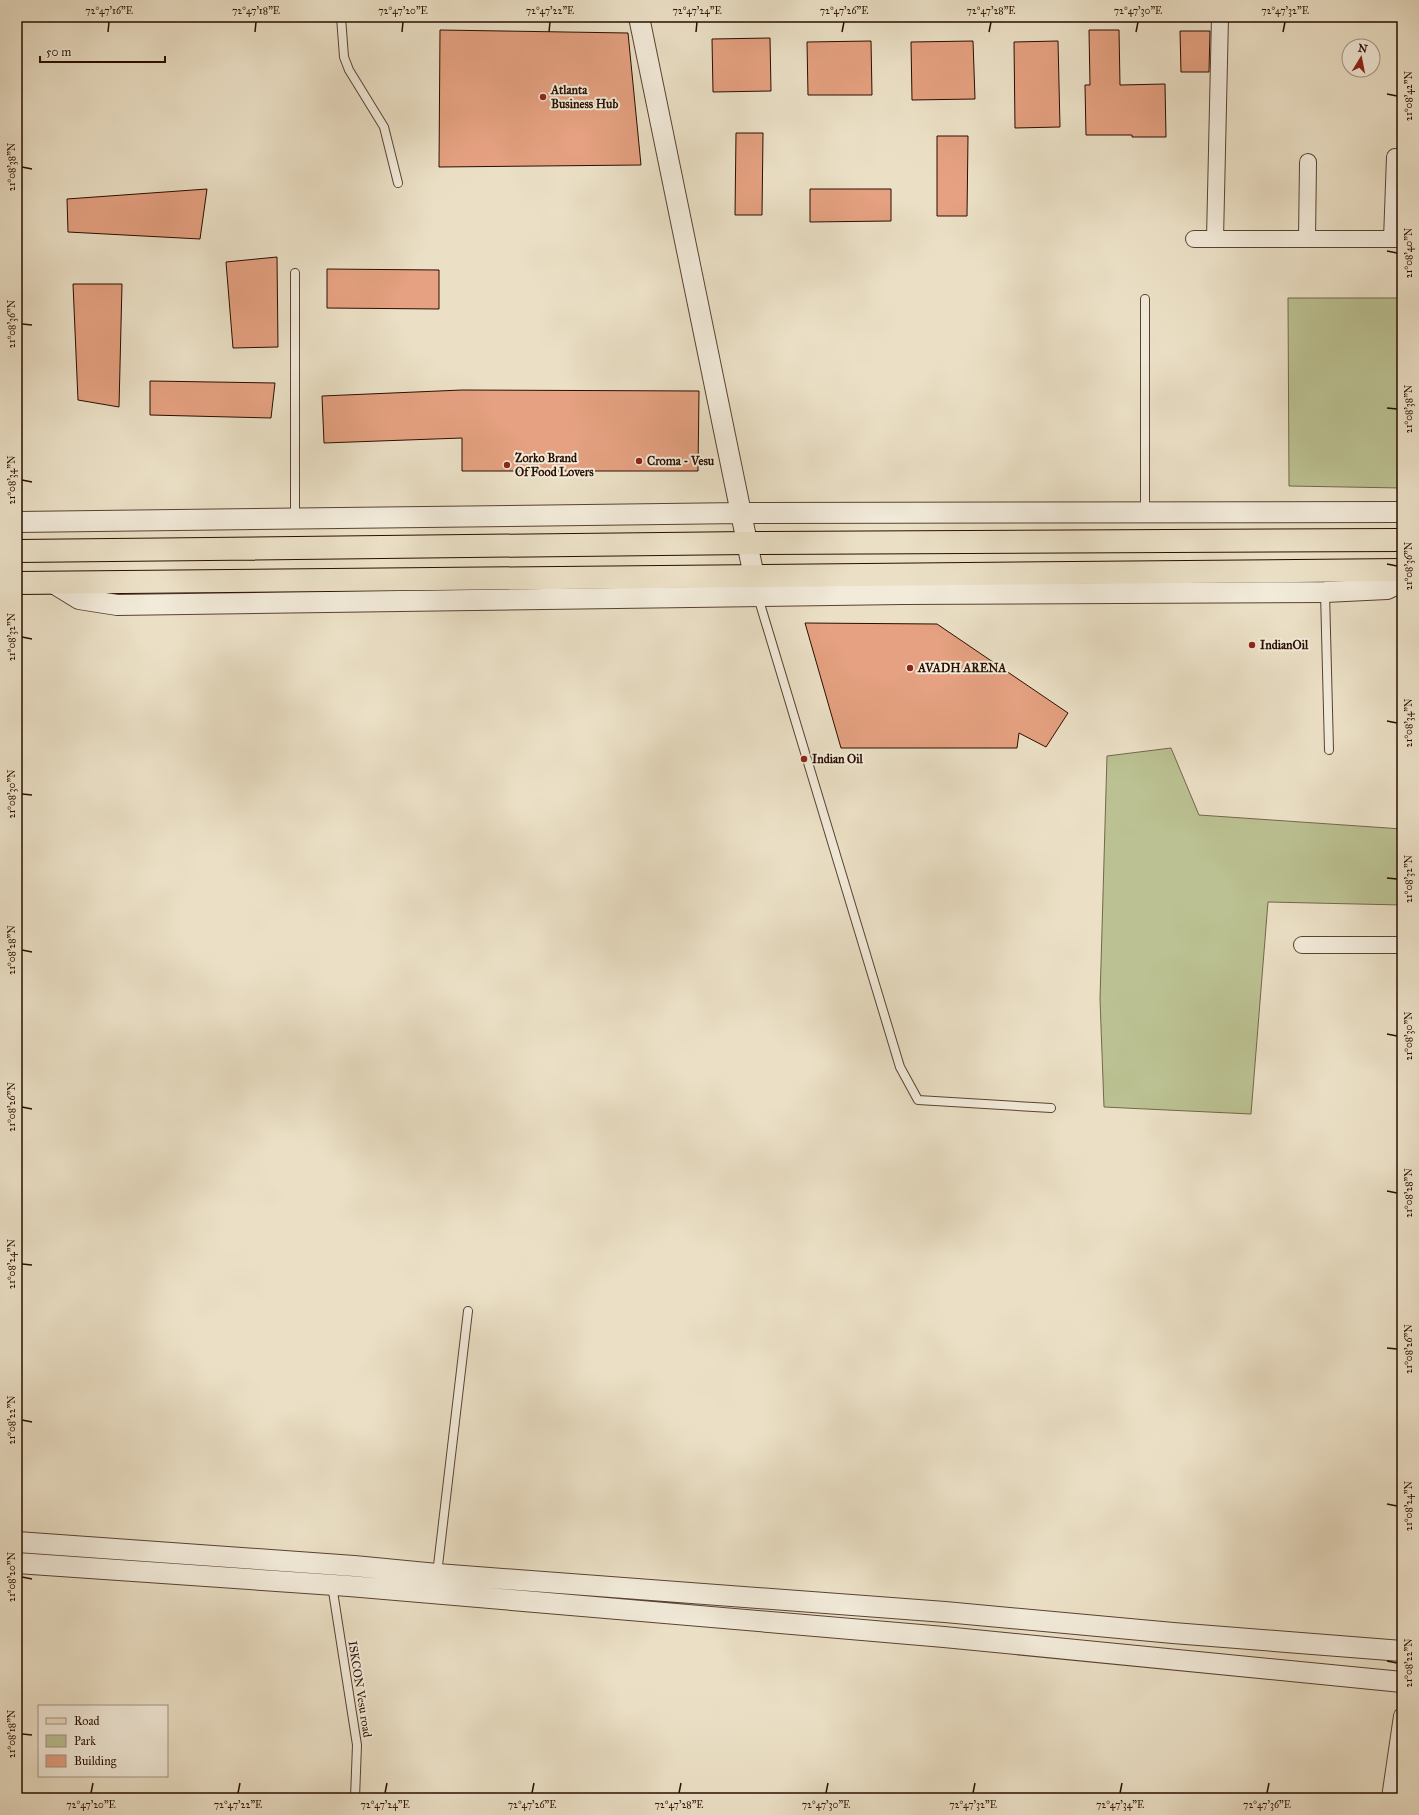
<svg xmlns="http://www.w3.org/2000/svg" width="1419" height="1815" font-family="'IM FELL Great Primer',serif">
	<rect width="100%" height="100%" fill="#ebe0c6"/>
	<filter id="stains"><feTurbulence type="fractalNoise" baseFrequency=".005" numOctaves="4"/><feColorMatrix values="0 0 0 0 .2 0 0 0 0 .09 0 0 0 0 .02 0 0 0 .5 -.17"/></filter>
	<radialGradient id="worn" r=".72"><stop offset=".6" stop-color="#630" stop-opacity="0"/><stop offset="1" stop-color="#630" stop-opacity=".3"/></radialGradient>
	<path fill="#bbc192" stroke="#726849" d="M 1288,298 L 1402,298 L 1402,488 L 1289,486 Z
		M 1171,748 L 1199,815 L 1402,829 L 1402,905 L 1268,902 L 1251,1114 L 1104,1107 L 1100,999 L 1107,756 Z"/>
	<path fill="#e5a181" stroke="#2a0e00" d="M 440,30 L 628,33 L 641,165 L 439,167 Z
		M 1089,30 L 1119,30 L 1120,85 L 1165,84 L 1166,137 L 1132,137 L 1132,135 L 1086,135 L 1085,85 L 1090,85 Z
		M 1180,31 L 1210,31 L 1209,72 L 1181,72 Z
		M 770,38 L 771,91 L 713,92 L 712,39 Z
		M 871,41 L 872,95 L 808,95 L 807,42 Z
		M 973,41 L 975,99 L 912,100 L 911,42 Z
		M 1058,41 L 1060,127 L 1015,128 L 1014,42 Z
		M 736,133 L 763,133 L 762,215 L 735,215 Z
		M 937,136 L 968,136 L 967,216 L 937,216 Z
		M 207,189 L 200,239 L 68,232 L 67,199 Z
		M 810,189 L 891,189 L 891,221 L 810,222 Z
		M 277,257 L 278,347 L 233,348 L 226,262 Z
		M 327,269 L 439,270 L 439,309 L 327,308 Z
		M 73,284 L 122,284 L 119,407 L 78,400 Z
		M 150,381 L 275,383 L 271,418 L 150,415 Z
		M 462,390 L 699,391 L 698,471 L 462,471 L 462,438 L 324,443 L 322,396 Z
		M 805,623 L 937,624 L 1068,713 L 1046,747 L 1019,733 L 1017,748 L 841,748 Z"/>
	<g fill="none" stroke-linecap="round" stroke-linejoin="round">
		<g stroke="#5a4232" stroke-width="10">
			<path id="service" d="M 341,17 L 344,57 L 349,70 L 384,127 L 398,183
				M 1145,299 L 1145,512
				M 295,518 L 295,273
				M 1325,592 L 1329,750
				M 758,597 L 900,1067 L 918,1100 L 1051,1108
				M 437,1574 L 468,1311
				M 332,1585 L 357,1745 L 355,1798"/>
		</g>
		<g stroke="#5a4232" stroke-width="18">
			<path id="minor" d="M 1194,239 L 1402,239
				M 1215,239 L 1220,17
				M 1307,239 L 1308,162
				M 1392,239 L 1395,157
				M 1302,945 L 1402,945
				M 1390,1798 L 1402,1716"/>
		</g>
		<g stroke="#5a4232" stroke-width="22">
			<path id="tertiary" d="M 639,17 L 757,591
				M 17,522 L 742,513 L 1402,512
				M 53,583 L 79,599 L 117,605 L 902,594 L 1325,592 L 1387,589 L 1402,582
				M 17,1542 L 354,1566 L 437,1574 L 945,1612 L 1173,1633 L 1402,1651
				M 17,1563 L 349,1586 L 944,1637 L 1402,1682"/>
		</g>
		<g stroke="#2a0e00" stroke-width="24">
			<path id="primary" d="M 17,551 L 749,543 L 1402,540
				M 17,583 L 1402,570"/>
		</g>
		<use href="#service" stroke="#f2ebda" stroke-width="8"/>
		<use href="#minor" stroke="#f2ebda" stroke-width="16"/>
		<use href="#tertiary" stroke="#f2ebda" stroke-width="20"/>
		<use href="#primary" stroke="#ebe0c6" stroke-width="22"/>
	</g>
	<path fill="none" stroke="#2a0e00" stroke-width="1.5" d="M 108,32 L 109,22M 255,32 L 256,22M 402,32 L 403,22M 549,32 L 550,22M 696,32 L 697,22M 842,32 L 844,22M 989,32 L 991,22M 1136,32 L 1138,22M 1283,32 L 1285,22M 1387,94 L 1397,96M 22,167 L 32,169M 1387,251 L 1397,253M 22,324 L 32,325M 1387,408 L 1397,409M 22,480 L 32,482M 1387,564 L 1397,566M 22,637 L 32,639M 1387,721 L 1397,723M 22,794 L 32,795M 1387,878 L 1397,879M 22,950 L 32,952M 1387,1034 L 1397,1036M 22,1107 L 32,1109M 1387,1191 L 1397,1193M 22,1264 L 32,1265M 1387,1348 L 1397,1349M 22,1420 L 32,1422M 1387,1504 L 1397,1506M 22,1577 L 32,1579M 1387,1661 L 1397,1663M 22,1734 L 32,1735M 91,1793 L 93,1783M 238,1793 L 240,1783M 385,1793 L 387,1783M 532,1793 L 534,1783M 679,1793 L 681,1783M 826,1793 L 828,1783M 973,1793 L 975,1783M 1120,1793 L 1122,1783M 1267,1793 L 1269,1783"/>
	<g fill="#8f2418" stroke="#f2ebda" stroke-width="1.5">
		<circle cx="543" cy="97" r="4"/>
		<circle cx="639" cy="461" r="4"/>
		<circle cx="507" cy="465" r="4"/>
		<circle cx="1252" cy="645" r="4"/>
		<circle cx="910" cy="668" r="4"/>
		<circle cx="804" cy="759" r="4"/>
	</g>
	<g text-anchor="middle" stroke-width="4" stroke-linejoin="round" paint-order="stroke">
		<g font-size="12" font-weight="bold" fill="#2a0e00" stroke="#f2ebda" text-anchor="start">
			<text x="551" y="94">Atlanta<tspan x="551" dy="14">Business Hub</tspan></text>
			<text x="515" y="462">Zorko Brand<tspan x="515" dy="14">Of Food Lovers</tspan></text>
			<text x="647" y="465">Croma - Vesu</text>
			<text x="1260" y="649">IndianOil</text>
			<text x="918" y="672">AVADH ARENA</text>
			<text x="812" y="763">Indian Oil</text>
		</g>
		<g font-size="12" fill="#2a0e00" stroke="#f2ebda">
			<text transform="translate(360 1689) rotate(81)" y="4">ISKCON Vesu road</text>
		</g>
	</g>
	<rect width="1419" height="1815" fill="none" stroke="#ebe0c6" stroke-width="44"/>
	<rect x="38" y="1705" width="130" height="72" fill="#f2ebda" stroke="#a29383"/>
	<rect x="46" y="1718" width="20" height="6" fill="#ebe0c6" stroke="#a29383"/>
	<text x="74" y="1725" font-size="12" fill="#2a0e00">Road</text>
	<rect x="46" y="1735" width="20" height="12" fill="#bbc192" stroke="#a29383"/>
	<text x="74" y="1745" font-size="12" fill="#2a0e00">Park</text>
	<rect x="46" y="1755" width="20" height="12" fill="#e5a181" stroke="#a29383"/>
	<text x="74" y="1765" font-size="12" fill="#2a0e00">Building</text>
	<g transform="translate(1361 58) rotate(10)"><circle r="19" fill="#f2ebda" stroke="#a29383"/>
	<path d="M0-3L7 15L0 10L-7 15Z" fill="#8f2418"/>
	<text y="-6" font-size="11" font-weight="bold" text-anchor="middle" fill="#2a0e00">N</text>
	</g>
	<path d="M40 56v6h125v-6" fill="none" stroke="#2a0e00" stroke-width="2"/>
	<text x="46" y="56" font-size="12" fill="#2a0e00" stroke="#f2ebda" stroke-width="3" paint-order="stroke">50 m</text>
	<rect x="22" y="22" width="1375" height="1771" fill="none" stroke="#2a0e00" stroke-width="1.5"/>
	<g font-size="10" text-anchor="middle" fill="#2a0e00">
		<text x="109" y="14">72°47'16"E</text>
		<text x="256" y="14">72°47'18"E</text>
		<text x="403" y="14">72°47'20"E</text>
		<text x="550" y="14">72°47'22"E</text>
		<text x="697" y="14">72°47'24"E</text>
		<text x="844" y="14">72°47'26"E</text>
		<text x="991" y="14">72°47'28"E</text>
		<text x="1138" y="14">72°47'30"E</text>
		<text x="1285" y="14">72°47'32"E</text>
		<text transform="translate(1408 96) rotate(-90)" y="4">21°08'42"N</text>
		<text transform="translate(11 167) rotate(-90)" y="4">21°08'38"N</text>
		<text transform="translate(1408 253) rotate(-90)" y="4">21°08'40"N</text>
		<text transform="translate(11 324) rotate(-90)" y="4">21°08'36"N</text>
		<text transform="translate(1408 409) rotate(-90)" y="4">21°08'38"N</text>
		<text transform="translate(11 480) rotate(-90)" y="4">21°08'34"N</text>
		<text transform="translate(1408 566) rotate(-90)" y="4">21°08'36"N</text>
		<text transform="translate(11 637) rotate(-90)" y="4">21°08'32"N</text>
		<text transform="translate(1408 723) rotate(-90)" y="4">21°08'34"N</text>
		<text transform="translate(11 794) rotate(-90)" y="4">21°08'30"N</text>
		<text transform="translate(1408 879) rotate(-90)" y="4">21°08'32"N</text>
		<text transform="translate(11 950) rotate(-90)" y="4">21°08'28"N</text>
		<text transform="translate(1408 1036) rotate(-90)" y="4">21°08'30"N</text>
		<text transform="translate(11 1107) rotate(-90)" y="4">21°08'26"N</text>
		<text transform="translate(1408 1193) rotate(-90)" y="4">21°08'28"N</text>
		<text transform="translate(11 1264) rotate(-90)" y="4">21°08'24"N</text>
		<text transform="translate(1408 1349) rotate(-90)" y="4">21°08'26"N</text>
		<text transform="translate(11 1420) rotate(-90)" y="4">21°08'22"N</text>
		<text transform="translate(1408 1506) rotate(-90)" y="4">21°08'24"N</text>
		<text transform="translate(11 1577) rotate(-90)" y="4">21°08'20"N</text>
		<text transform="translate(1408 1663) rotate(-90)" y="4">21°08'22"N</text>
		<text transform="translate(11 1734) rotate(-90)" y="4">21°08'18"N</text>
		<text x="91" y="1808">72°47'20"E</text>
		<text x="238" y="1808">72°47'22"E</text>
		<text x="385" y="1808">72°47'24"E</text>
		<text x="532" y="1808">72°47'26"E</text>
		<text x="679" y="1808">72°47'28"E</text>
		<text x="826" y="1808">72°47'30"E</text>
		<text x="973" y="1808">72°47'32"E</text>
		<text x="1120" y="1808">72°47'34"E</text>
		<text x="1267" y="1808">72°47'36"E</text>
	</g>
	<rect width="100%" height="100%" filter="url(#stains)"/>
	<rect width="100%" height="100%" fill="url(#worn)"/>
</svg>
